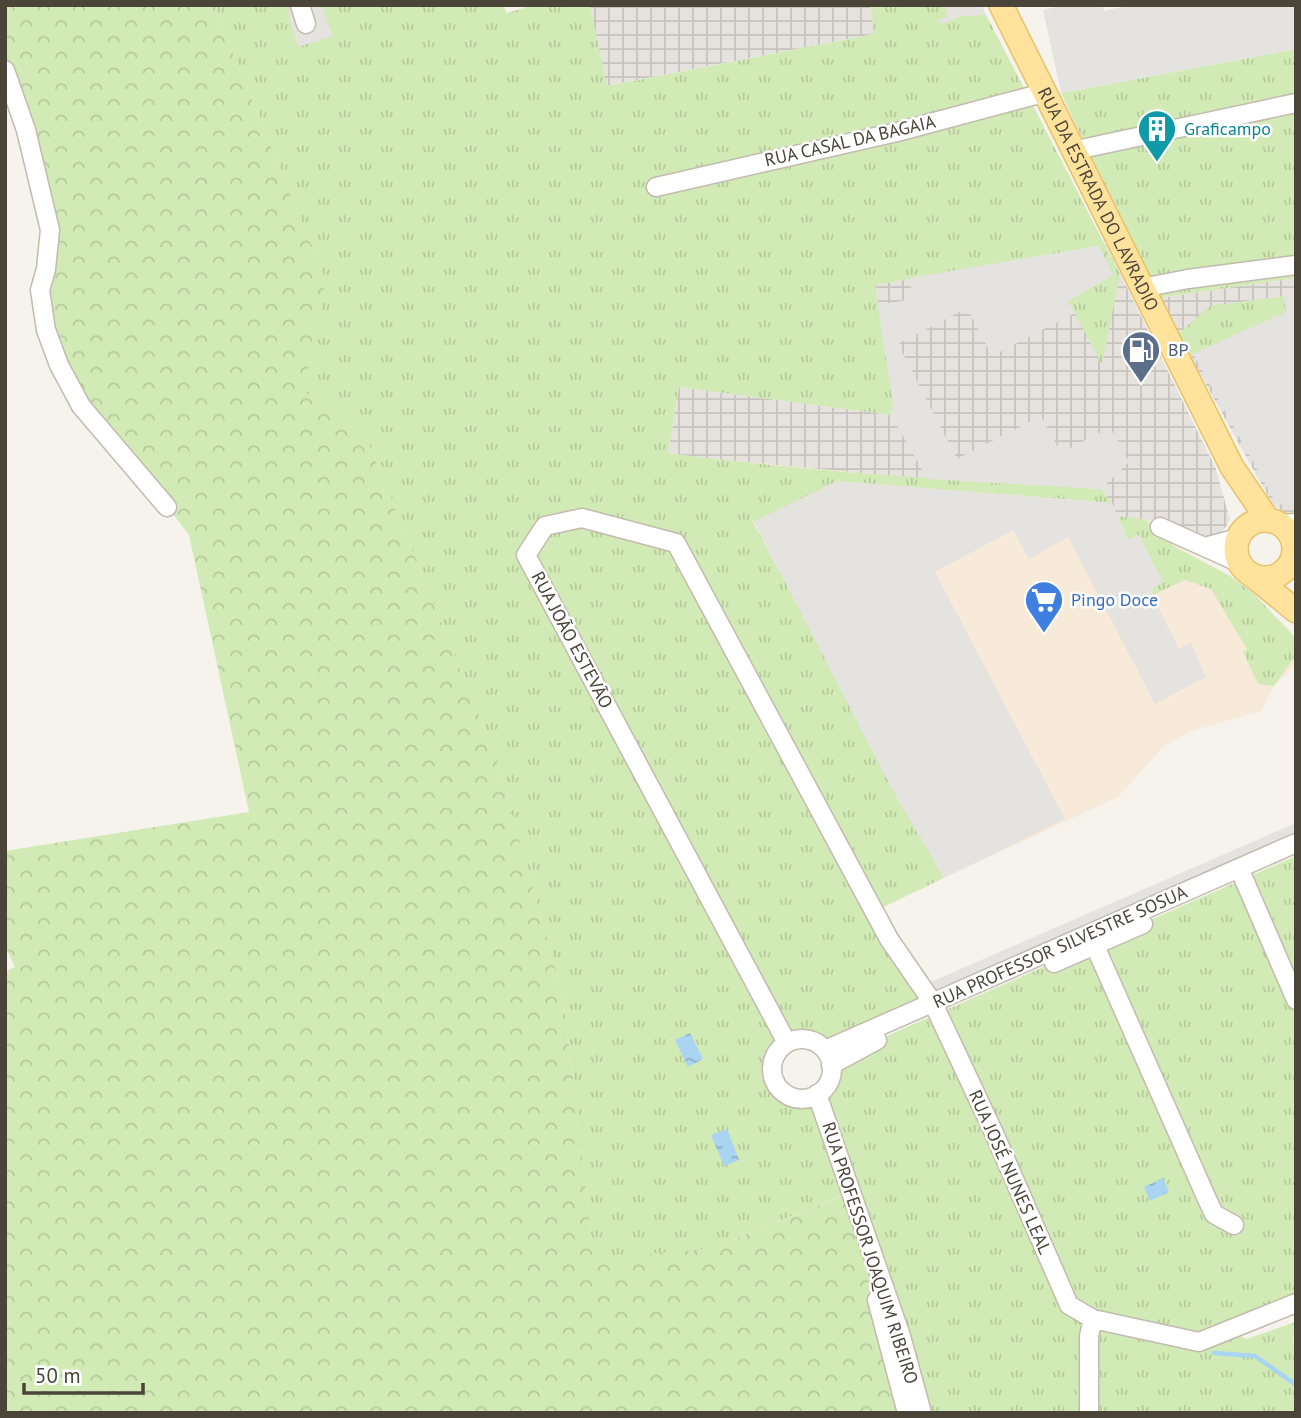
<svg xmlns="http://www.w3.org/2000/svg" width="1301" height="1418" font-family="'PT Sans',sans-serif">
	<defs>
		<pattern id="industrial-grid" width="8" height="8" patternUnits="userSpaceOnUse" patternTransform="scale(1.75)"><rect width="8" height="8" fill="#e6e2dd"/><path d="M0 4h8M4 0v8" fill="none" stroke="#c7c3be"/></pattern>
		<pattern id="grass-tufts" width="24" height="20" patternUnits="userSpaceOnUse" patternTransform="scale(1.75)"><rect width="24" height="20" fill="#d2eab5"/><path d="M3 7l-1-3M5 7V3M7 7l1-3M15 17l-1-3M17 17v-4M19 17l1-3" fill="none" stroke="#b6ca9c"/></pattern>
		<pattern id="forest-crowns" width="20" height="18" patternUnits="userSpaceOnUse" patternTransform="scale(1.75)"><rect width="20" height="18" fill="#d2eab5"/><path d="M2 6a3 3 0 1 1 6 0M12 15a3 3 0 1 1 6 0" fill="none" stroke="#b6ca9c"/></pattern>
		<pattern id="water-ripples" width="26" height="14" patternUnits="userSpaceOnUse" patternTransform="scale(1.75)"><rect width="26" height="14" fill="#a9d4f2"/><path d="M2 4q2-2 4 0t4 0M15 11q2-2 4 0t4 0" fill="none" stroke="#8caec5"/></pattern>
	</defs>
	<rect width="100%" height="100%" fill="#f6f3ec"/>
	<path fill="#f7ead8" d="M 719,460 L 1101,489 L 1147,515 L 1169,542 L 1230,576 L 1253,593 L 1296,639 L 1296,661 L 1294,667 L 1274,686 L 1261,711 L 1188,732 L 1164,746 L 1118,797 L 944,878 Z"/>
	<path fill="url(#industrial-grid)" d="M 590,5 L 870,5 L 874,34 L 606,86 Z
		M 1106,245 L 1216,469 L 1230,520 L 1219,536 L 1200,539 L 1146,520 L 1115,516 L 1112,503 L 1101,489 L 927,479 L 703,458 L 668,453 L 679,387 L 891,415 L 893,402 L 875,285 Z
		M 1296,278 L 1296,513 L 1288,514 L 1273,505 L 1158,298 Z"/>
	<path fill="url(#grass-tufts)" d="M 215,5 L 504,5 L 506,13 L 534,5 L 590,5 L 607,86 L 874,34 L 870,5 L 981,5 L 1120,274 L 1102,365 L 1068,301 L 1098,246 L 875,285 L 893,402 L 891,415 L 679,387 L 668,453 C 812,472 957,481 1101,489 L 1112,503 L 838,481 L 754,522 L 748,513 L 944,878 L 875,911 L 933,1003 L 820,1046 C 777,1017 752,1092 798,1098 C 805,1099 813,1097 818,1093 C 828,1086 827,1079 832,1070 C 836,1062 850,1055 857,1049 L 1296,856 L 1296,1303 L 1231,1331 L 1246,1339 L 1296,1322 L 1293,1343 L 1296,1344 L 1296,1413 L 922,1413 L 851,1192 L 710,1249 L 594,1259 L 563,995 L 496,757 L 367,439 L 303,391 L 326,281 L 217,15 Z
		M 1296,49 L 1296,278 L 1158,298 L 1061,93 Z
		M 1284,296 L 1286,312 L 1189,356 L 1178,334 L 1210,306 Z
		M 1118,516 L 1146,520 L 1175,547 L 1230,576 L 1253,593 L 1290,632 L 1296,639 L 1296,655 L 1274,686 L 1258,684 L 1243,652 L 1247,649 L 1211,589 L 1185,580 L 1153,595 L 1150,589 L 1162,583 L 1139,535 L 1128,540 Z"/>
	<path fill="url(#forest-crowns)" d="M 5,5 L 215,5 L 217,15 L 326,281 L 304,391 L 367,439 L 496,757 L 563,995 L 594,1258 L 710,1249 L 842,1196 L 873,1286 L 906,1413 L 5,1413 L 5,972 L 15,967 L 5,946 L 5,851 L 249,812 L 189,535 L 59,365 L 40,290 L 50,230 L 5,74 Z"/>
	<path fill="#e5e3e0" d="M 291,5 L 322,5 L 333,36 L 298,47 L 288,14 Z
		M 945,5 L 981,5 L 986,15 L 962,16 L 941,24 L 938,20 L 948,17 Z
		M 1064,5 L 1102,5 L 1104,11 L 1129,5 L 1296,5 L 1296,49 L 1061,93 L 1043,10 Z
		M 1099,246 L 1113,275 L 1068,301 L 1075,313 L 992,356 L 967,308 L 898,344 L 957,459 L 1041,416 L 1061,453 L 1110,427 L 1129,462 L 1101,489 L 927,479 L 891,415 L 893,402 L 878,305 L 913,299 L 910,278 Z
		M 1296,295 L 1296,502 L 1277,505 L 1193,354 L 1286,312 L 1284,296 Z
		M 838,481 L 1112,503 L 1128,540 L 1139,535 L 1163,582 L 1150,590 L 1179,649 L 1191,643 L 1206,677 L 1155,704 L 1068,537 L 1029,559 L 1013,530 L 935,572 L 1065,819 L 944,878 L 893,791 L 754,522 Z
		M 1296,823 L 1296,843 L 945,998 L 926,984 Z"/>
	<path fill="url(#water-ripples)" d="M 690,1033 L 703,1059 L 688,1067 L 675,1040 Z
		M 727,1129 L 739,1160 L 724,1166 L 711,1135 Z
		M 1163,1178 L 1169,1192 L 1150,1201 L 1144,1187 Z"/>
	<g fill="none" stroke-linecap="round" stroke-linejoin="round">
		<path stroke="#a9d4f2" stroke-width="4.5" d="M 1214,1353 L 1255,1356 L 1296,1385"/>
		<g stroke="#c2bbae" stroke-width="21">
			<path id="minor" d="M 300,5 L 306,24
				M 5,70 L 26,130 L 50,230 L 46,269 L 40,290 L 46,330 L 59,365 L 81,406 L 167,507
				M 1072,151 L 1296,103
				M 656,187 L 897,132 L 1043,93
				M 1142,288 L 1188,279 L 1296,265
				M 1281,524 L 1296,523
				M 1160,527 L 1240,563
				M 1295,545 L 1296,544
				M 1205,547 L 1238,538
				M 1239,868 L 1296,1000
				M 1091,937 L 1207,1199 L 1214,1214 L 1234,1225
				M 1054,963 L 1143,924
				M772 1069a30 30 0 1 1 60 0a30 30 0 1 1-60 0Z
				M 787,1043 L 526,555 L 545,526 L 582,518 L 676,543 L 889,939 L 933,1003 L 994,1133 L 1069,1305 L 1093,1319 L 1199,1342 L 1296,1303
				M 825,1050 L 1296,843
				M 831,1065 L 877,1040
				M 817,1094 L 901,1336 L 922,1413
				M 877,1300 L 907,1413
				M 1089,1413 L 1089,1336 L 1093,1319"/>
		</g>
		<g stroke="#e6c16a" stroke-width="26">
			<g id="major">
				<path id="s1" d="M 1001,5 L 1232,467 L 1268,520"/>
				<circle cx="1265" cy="549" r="29"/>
				<path d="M 1253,576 L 1296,611"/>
			</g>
		</g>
		<use href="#minor" stroke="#fff" stroke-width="18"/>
		<use href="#major" stroke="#ffe39c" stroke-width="23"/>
	</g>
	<defs>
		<g id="building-pin" transform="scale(2.0125)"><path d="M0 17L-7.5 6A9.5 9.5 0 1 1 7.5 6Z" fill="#0f9aa8" stroke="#fff"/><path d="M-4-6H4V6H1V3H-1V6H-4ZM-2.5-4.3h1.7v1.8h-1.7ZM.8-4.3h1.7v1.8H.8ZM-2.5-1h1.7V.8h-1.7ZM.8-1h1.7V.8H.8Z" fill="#fff"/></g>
		<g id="fuel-pin" transform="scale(2.0125)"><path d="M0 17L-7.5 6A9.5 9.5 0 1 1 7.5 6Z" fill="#5c6f8a" stroke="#fff"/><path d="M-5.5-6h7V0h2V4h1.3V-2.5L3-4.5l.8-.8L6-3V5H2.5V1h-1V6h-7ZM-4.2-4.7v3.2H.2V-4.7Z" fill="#fff"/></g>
		<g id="supermarket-pin" transform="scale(2.0125)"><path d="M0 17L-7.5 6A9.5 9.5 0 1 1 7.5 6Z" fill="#3f7fe0" stroke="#fff"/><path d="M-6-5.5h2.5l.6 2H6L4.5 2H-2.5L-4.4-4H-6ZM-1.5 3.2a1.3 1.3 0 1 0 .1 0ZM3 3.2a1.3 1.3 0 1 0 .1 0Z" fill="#fff"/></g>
	</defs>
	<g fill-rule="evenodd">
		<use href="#building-pin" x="1157" y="129"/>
		<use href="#fuel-pin" x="1141" y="350"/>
		<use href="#supermarket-pin" x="1044" y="600"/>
	</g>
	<g text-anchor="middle" stroke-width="5" stroke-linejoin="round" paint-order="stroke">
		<g font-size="18" fill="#0d838f" stroke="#fff" text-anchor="start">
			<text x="1184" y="135">Graficampo</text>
		</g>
		<g font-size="18" fill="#4b4439" stroke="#fff">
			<text transform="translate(850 141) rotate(-13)" y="6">RUA CASAL DA BAGAIA</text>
			<text dy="6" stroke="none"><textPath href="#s1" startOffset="217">RUA DA ESTRADA DO LAVRADIO</textPath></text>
			<text transform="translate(572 640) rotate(62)" y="6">RUA JOÃO ESTEVÃO</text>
			<text transform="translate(1060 947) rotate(-24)" y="6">RUA PROFESSOR SILVESTRE SOSUA</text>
			<text transform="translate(1010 1172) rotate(66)" y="6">RUA JOSÉ NUNES LEAL</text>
			<text transform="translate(870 1253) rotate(72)" y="6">RUA PROFESSOR JOAQUIM RIBEIRO</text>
		</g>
		<g font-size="18" fill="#4e5e75" stroke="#fff" text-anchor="start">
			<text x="1168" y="356">BP</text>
		</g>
		<g font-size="18" fill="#366cbe" stroke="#fff" text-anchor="start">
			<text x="1071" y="606">Pingo Doce</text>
		</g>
	</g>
	<rect width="1301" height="1418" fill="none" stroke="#4b4439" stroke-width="14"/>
	<path d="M24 1383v10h119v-10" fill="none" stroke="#4b4439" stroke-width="3.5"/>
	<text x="35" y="1383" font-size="21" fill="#4b4439" stroke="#ffffff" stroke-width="5" paint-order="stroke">50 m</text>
</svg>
